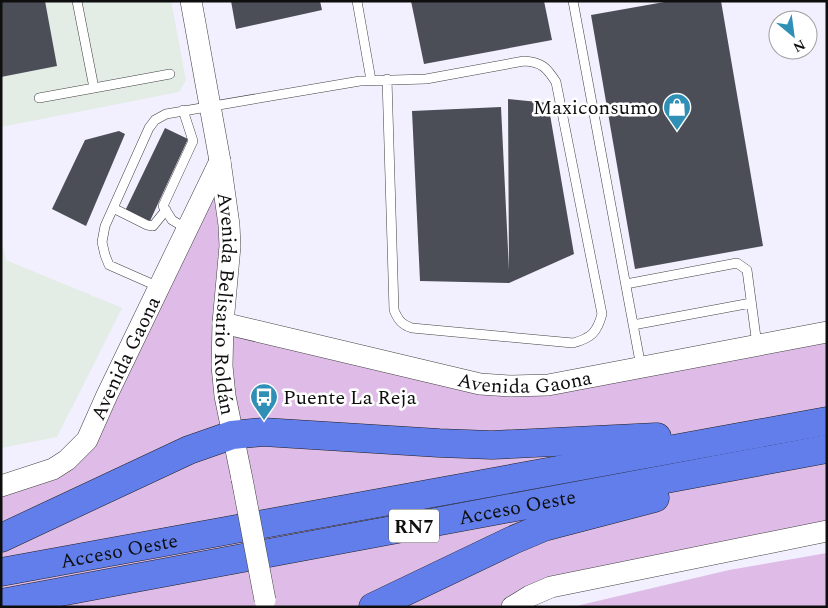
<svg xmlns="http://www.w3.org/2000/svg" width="828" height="608" font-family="Spectral,serif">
	<rect width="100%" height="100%" fill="#f2f0fe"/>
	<path fill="#e3ece5" d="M 1,1 L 171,1 L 186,80 L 179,92 L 1,127 Z
		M 1,238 L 6,260 L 122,308 L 57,437 L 1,448 Z"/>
	<path fill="#dfbce7" d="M 220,161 L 223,323 L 511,386 L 827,332 L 827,531 L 512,607 L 1,607 L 1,486 L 67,460 Z
		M 827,553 L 827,607 L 572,607 L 729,570 Z"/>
	<path fill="#4b4e56" d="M 1,1 L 45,1 L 57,66 L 1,77 Z
		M 231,1 L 320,1 L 322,10 L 236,29 Z
		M 411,1 L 544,1 L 552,40 L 424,64 Z
		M 670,1 L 721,1 L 763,246 L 635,269 L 591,15 Z
		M 508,99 L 548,103 L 574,254 L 509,283 L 420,281 L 412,111 L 501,107 L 509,270 Z
		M 165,128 L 188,139 L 149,223 L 125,211 Z
		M 119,131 L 125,134 L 86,226 L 52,209 L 85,140 Z"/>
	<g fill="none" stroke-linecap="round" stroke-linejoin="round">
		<g stroke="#414141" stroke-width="10">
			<path id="service" d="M 77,1 L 94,88 L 170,74
				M 357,1 L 371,80
				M 573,1 L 641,367
				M 39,98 L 94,88
				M 183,110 L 193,141 L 163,206 L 172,220 L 187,229
				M 113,208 L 147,225 L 153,226 L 166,210
				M 626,284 L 737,263 L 747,270 L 757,345
				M 159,287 L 109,265 L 105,255 L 102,242 L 105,226 L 149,128 L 155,120 L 166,114 L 360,81 L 426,79 L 524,61 C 542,62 547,68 556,82 L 602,314 C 597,333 591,338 573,343 L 412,328 C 402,325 398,320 394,310 L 387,79
				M 633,325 L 751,303"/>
		</g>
		<g stroke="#414141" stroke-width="22">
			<g id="tertiary">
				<path id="s1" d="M 191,1 L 220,161 L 229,225 L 230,246 L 223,323 L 222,366 L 225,396 L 242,479"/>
				<path id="s2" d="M 223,323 L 480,384 L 511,386 L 548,385 L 827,332"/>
				<path id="s3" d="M 1,486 L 53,469 L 67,460 L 87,440 L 107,395 L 220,161"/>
				<path d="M 512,607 L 530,596 L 551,587 L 827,531"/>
			</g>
		</g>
		<g stroke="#1f1f1f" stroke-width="29">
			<g id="motorway">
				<path d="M 1,538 L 189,450 L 232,435 L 263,432 L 439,443 L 492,445 L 657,437"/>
				<path id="s4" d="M 1,572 L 827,421"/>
				<path id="s5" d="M 1,603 L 827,449"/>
				<path d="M 373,607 L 513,540 L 544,527 L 655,498"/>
			</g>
		</g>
		<use href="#service" stroke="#fff" stroke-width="9"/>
		<use href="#tertiary" stroke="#fff" stroke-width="21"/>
		<use href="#motorway" stroke="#617eeb" stroke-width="28"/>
		<g stroke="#414141" stroke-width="22" stroke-linecap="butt">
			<path id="tertiary-bridge" d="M 242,479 L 265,600"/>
		</g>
		<use href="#tertiary-bridge" stroke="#fff" stroke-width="21"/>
	</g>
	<defs>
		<g id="shop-pin" transform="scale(1.4375)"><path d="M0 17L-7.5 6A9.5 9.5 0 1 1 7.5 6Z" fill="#2f8fb5" stroke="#fff"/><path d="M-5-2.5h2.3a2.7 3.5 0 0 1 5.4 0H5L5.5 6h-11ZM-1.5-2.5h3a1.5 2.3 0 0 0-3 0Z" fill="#fff"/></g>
		<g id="bus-pin" transform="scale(1.4375)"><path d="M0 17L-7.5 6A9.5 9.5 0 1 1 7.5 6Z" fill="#2f8fb5" stroke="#fff"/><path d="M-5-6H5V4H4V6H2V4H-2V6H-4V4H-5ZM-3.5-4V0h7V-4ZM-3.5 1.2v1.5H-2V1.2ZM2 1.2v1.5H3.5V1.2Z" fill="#fff"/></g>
	</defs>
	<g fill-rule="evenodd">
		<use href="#shop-pin" x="677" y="107"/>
		<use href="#bus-pin" x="264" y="397"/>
	</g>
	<g text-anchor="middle" stroke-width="5" stroke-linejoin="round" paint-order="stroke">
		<rect fill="#fff" stroke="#565656" stroke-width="1" x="389" y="509.5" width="50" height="33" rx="4"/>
		<g font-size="19" font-weight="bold" fill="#0e0e0e">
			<text x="414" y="533">RN7</text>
		</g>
		<g font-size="20" fill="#0e0e0e" stroke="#fff" text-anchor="end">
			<text x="658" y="114">Maxiconsumo</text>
			<text x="283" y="404" text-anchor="start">Puente La Reja</text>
		</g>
		<g font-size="20" fill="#0e0e0e" stroke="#fff">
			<text dy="7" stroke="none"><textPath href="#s1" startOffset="306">Avenida Belisario Roldán</textPath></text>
			<text dy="7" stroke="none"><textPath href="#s3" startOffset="190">Avenida Gaona</textPath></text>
			<text dy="7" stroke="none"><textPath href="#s2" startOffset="309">Avenida Gaona</textPath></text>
			<text dy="7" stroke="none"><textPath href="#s5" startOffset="525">Acceso Oeste</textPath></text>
			<text dy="7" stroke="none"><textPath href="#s4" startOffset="120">Acceso Oeste</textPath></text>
		</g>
	</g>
	<rect width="828" height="608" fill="none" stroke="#0e0e0e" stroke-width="5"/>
	<g transform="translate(793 35) rotate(151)"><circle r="24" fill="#ffffff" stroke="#9f9f9f"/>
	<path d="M0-4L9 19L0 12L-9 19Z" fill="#2f8fb5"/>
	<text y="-8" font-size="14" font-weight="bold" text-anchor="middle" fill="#0e0e0e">N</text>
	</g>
</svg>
